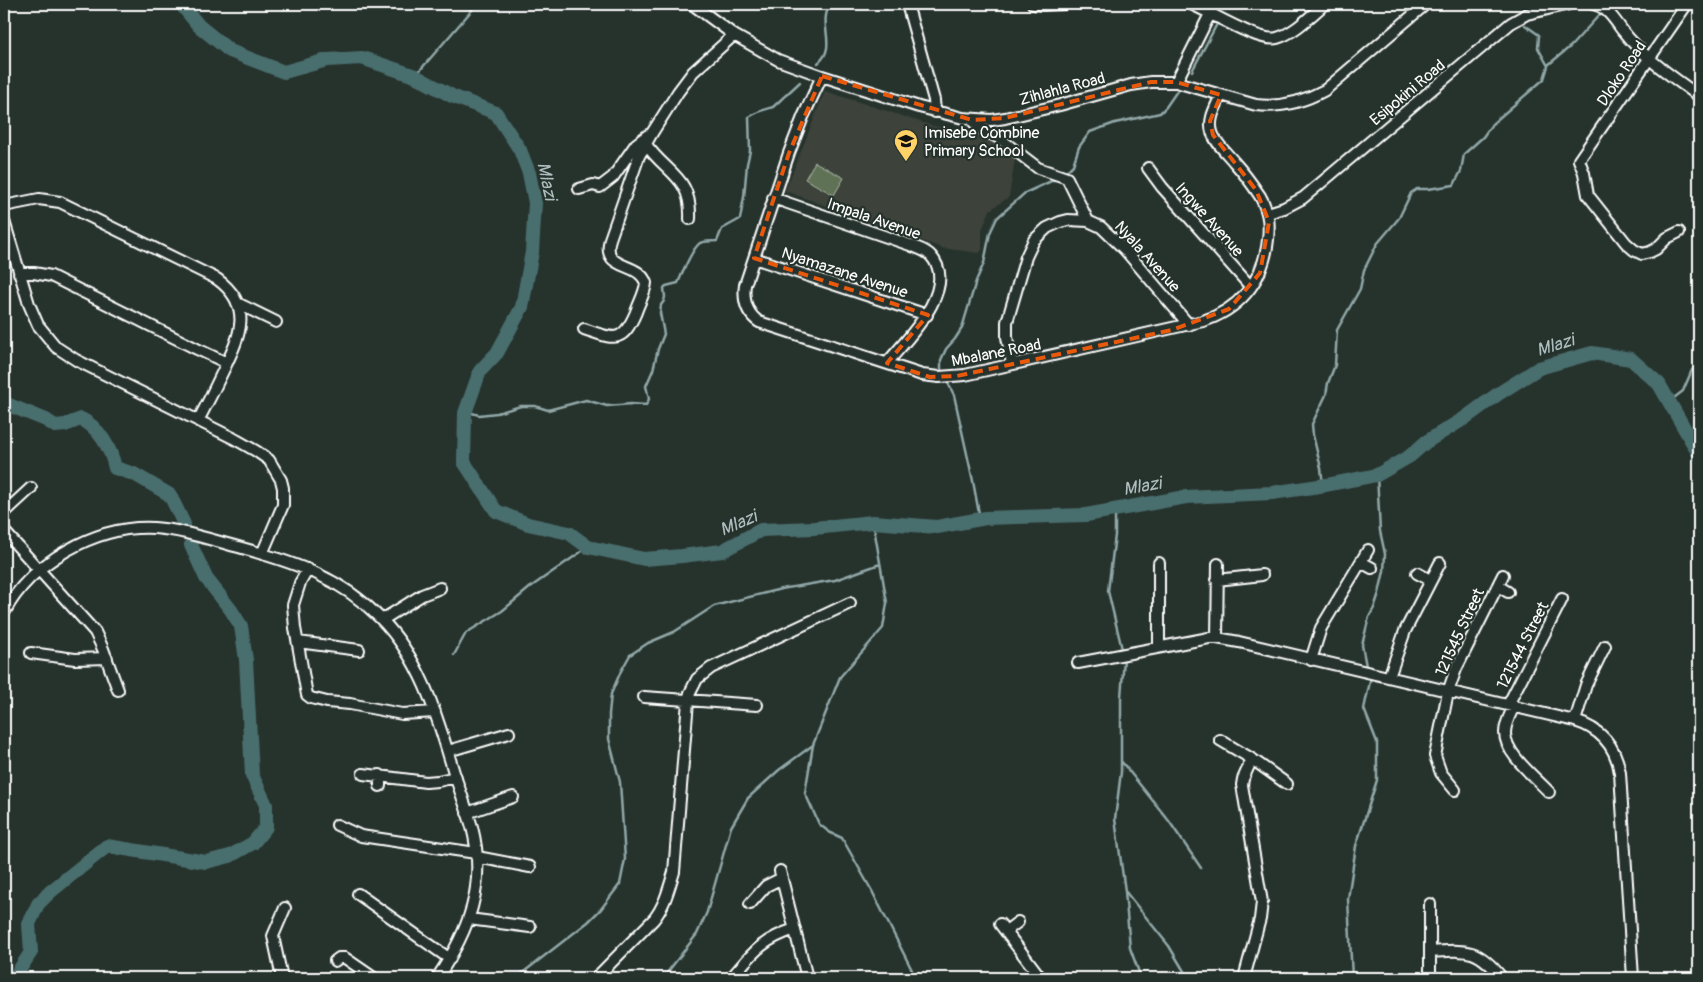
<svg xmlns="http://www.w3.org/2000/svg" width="1703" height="982" font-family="Pangolin,sans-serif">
	<rect width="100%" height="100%" fill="#26332d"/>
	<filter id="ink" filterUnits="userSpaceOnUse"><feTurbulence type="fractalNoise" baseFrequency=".02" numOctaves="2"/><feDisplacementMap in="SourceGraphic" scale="10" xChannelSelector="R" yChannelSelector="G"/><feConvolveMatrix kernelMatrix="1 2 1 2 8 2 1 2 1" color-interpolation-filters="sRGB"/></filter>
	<g filter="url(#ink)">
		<path fill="#3c423a" d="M 825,91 L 933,126 L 996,137 L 1016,152 L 1009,197 L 990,210 L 982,230 L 982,250 L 979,253 L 942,248 L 785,191 Z"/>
		<path fill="#5e7255" stroke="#aeb8aa" d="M 815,162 L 844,178 L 834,195 L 805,179 Z"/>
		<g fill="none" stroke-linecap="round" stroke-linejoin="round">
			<path stroke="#92a8a8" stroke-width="2.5" d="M 1226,7 L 1226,4
				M 818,63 C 839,46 816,23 831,4
				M 1548,65 L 1571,46 L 1602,12
				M 1192,71 L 1218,22
				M 415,76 L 472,10 L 474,4
				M 1064,174 L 1073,165 L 1079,147 L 1090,132 L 1115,123 L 1160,113 L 1166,107 L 1177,91
				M 941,374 L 941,360 L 946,349 L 955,339 L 962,328 L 976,281 L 984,263 L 990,233 L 997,218 L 1025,193 L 1058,178
				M 945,380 L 948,383 L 954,395 L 973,481 L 980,519
				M 1670,401 L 1683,391 L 1692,370 L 1699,364
				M 465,411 L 479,415 L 497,413 L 521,406 L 535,406 L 548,410 L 586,400 L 607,406 L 631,404 L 646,405 L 649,399 L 646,386 L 653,370 L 658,349 L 664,334 L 660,313 L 661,305 L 664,301 L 665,297 L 664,288 L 666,286 L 678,283 C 682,274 692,248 700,243 C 705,241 711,241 717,241 L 722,229 L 740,219 L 744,197 L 747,164 L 750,151 L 749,117 L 760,111 L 773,107 L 800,82
				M 1323,485 L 1321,468 L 1313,435 L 1312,424 L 1326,395 L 1328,383 L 1335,365 L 1337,330 L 1360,289 L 1364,270 L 1377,244 L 1399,218 L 1411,193 L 1417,189 L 1428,189 L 1454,185 L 1461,171 L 1464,154 L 1483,137 L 1492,124 L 1544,79 L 1548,66 L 1538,48 L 1539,35 L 1525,25
				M 1115,510 L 1115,535 L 1108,591 L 1122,649
				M 873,522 L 887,603 L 883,628 L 840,677 L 813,745 L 805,793 L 819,824 L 829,832 L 842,838 L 872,891 L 916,978
				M 454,655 L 466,633 L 502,611 L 532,586 L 588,547
				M 1124,659 L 1121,697 L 1121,772 L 1115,819 L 1125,891 L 1130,948 L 1141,978
				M 1366,666 L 1362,645 L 1369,617 L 1374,608 L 1379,593 L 1384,571 L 1385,554 L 1380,531 L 1377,475
				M 1121,761 L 1169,821 L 1201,868
				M 1125,891 L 1169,946 L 1188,978
				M 17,976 L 20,978
				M 516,978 L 588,922 L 601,909 L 620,884 L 625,859 L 620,782 L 609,739 L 609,714 L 611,694 L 621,671 L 630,655 L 648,643 L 674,632 L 714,606 L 781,589 L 835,580 L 880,564
				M 663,978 L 697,934 L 707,912 L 731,827 L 748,798 L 779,770 L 813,745
				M 1352,978 L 1348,899 L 1356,846 L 1377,780 L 1377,742 L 1364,709 L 1371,677"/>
			<path stroke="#4a6e6e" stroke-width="14" d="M 181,4 L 199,26 L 230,51 L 284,72 L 327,60 L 362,58 L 415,76 L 452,96 L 496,113 L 520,150 L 529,173 L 535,203 L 532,252 L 522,307 L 497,353 L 480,371 L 465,413 L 464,462 L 496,511 L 528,524 L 569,533 L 588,547 L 644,559 L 682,556 L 722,551 L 761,530 L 814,528 L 873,522 L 937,527 L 986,518 L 1086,515 L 1186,497 L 1272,493 L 1326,485 L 1377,475 L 1410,456 L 1426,442 L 1465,418 L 1498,394 L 1539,368 L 1592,353 L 1631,359 L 1659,384 L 1699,454
				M 4,403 L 46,420 L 55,426 L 65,425 L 81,419 C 99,427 111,449 115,468 L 134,474 L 170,495 L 184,524
				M 14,978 L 31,952 L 29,924 L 38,904 L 50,892 L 107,846 L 206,862 L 230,856 L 253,843 L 266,827 L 266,805 L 252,775 L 246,660 L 241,626 L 231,610 L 206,578 L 191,545"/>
			<g stroke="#fff" stroke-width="14">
				<path id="minor" d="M 692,4 L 734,35 L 778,60 L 822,76 L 919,107 L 963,118 L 992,120 L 1005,118 L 1060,105 L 1131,85 L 1151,82 L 1176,82 L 1256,105 C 1281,108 1303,102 1325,90 L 1426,4
					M 907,4 L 934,100 L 935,112
					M 1033,4 L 1043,5 L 1065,4
					M 1191,4 C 1210,12 1260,43 1277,38 C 1295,33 1311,15 1325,4
					M 1593,4 C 1607,7 1614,19 1622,30 C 1643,57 1671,76 1699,96
					M 822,76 L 803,117 L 789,153 L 745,285 C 743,300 746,313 759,322 L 922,375 L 939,377 L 965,375 L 1203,321 C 1238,310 1261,283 1267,247 C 1270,227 1270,214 1260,196 C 1252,184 1244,173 1234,162 C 1227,153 1215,143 1212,132 C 1208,119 1216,107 1221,95
					M 1176,82 L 1211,12
					M 972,120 L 978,127 L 999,138 L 1038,168 L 1067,178 L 1088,221
					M 645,143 C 666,174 692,176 690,219
					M 1148,168 L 1162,187 L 1251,287
					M 579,189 L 593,185 L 600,187 L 613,177 L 636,144 L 648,135
					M 773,198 L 910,245 C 917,248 926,250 931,256 C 960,288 906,340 887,363
					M 4,206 L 39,199 L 60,202 L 217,279 C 254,306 240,336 224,369 C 216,386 207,404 198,421
					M 1268,213 L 1284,208 L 1303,198 L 1511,23 L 1527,14 L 1569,4
					M 4,221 L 29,304 L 38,325 L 56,347 L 76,360 L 233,438 L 256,451 L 269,460 L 281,480 L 283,488 L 283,505 L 262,554
					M 1679,232 L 1667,238 L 1656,249 L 1650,252 L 1642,254 L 1634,250 L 1626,243 L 1588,195 L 1584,173 L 1579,160 L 1687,4
					M 754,258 L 927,315
					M 19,273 L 34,273 L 51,276 L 197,349 L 227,363
					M 237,303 L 276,322
					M 584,329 C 614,339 622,345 636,312 C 639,303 645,293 646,283 C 638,260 601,272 610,239 L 639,156 L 652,133 L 678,92 L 693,72 L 734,35
					M 1012,364 L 1007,337 L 1007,322 L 1026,257 L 1034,240 L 1047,228 L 1060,222 L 1068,220 L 1088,221 L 1101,227 L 1125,250 L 1189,325
					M 4,513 L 31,488
					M 4,531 L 95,632 L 103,649 L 118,690
					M 1361,562 L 1372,568
					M 308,569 L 300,583 L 293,605 L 295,628 L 307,695 L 311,698 L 327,702 L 350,704 L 402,714 L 435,712
					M 1417,573 L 1430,580
					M 1217,580 L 1262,575
					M 1498,586 L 1508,592
					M 4,613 C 31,562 96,525 154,528 C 184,530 214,541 242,548 C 296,563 341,578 380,618 C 423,661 438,720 455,776 C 461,793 467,810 472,827 C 487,885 469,931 437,978
					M 382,620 L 422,595 L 440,588
					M 1217,638 L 1218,564
					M 298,642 L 359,650
					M 1159,647 L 1159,563
					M 31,653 L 75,659 L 107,658
					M 1311,660 L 1321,628 L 1368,550
					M 1078,663 L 1209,638 L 1217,638 L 1239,642 L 1575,721 C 1601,729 1616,746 1620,773 L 1633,978
					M 1389,677 L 1405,631 L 1440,563
					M 644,697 L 757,705
					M 1508,705 L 1562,599
					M 1514,706 C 1510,715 1505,723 1505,733 C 1505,754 1535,777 1549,792
					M 1575,721 L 1586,685 L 1605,646
					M 1220,740 L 1252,759 L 1287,784
					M 448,751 L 509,733
					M 363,774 L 426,782 L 438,781 L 456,777
					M 380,786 L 380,775
					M 1455,790 L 1441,773 L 1435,756 L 1448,692 L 1456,669 L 1503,575
					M 467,813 L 513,797
					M 337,825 L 361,836 L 476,853
					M 477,857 L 530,867
					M 780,871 L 807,978
					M 358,894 L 450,959
					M 750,904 L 766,886 L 782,878
					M 1430,904 L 1430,978
					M 469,919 L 530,927
					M 1000,924 L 1041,978
					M 1006,931 L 1018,922
					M 1430,952 C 1467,950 1477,947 1502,978
					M 335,961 L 339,958 L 345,958 L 374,978
					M 282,978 L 273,936 L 285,908
					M 596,978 L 654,919 C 665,905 669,888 674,872 L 688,701 L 690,693 L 697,679 L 711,668 L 850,603
					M 731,978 C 753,953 761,940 795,929
					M 1244,978 L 1260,919 L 1262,902 L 1242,785 L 1243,779 L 1252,759"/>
			</g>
			<use href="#minor" stroke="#26332d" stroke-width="10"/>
		</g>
	</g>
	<path fill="none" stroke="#e8590c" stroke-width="4" stroke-dasharray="10 6" stroke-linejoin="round" d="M 822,76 L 972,120 L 1005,118 L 1151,82 L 1176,82 L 1221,95 L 1210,121 L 1213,135 L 1256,190 L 1269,222 L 1260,273 L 1229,309 L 1172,330 L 957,376 L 930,377 L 887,363 L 928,315 L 754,258 L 789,153 Z"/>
	<defs>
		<g id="school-pin" transform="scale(1.25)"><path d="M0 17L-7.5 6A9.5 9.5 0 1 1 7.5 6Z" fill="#ffd166" stroke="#26332d"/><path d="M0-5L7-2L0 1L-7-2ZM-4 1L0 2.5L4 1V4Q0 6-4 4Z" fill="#111"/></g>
	</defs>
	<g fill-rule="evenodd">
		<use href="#school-pin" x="906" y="141"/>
	</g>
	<g text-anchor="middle" stroke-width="4.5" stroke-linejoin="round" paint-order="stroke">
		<g font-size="16" fill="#fff" stroke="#26332d">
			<text transform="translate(1621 73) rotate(-56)" y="6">Dloko Road</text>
			<text transform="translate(1062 88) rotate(-15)" y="6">Zihlahla Road</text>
			<text transform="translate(1407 92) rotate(-40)" y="6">Esipokini Road</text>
			<text transform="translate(874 218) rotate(19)" y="6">Impala Avenue</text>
			<text transform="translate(1210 219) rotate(48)" y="6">Ingwe Avenue</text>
			<text transform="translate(1148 256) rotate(48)" y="6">Nyala Avenue</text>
			<text transform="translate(845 272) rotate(18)" y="6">Nyamazane Avenue</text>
			<text transform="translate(996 352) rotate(-11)" y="6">Mbalane Road</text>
			<text transform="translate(1459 632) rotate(-65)" y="6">121545 Street</text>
			<text transform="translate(1522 645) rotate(-63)" y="6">121544 Street</text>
		</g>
		<g font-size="16" fill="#fff" stroke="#26332d" text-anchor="start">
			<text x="924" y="138">Imisebe Combine<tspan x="924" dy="18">Primary School</tspan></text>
		</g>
		<g font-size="18" font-style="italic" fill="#aebebe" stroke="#26332d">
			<text transform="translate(547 181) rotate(78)" y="6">Mlazi</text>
			<text transform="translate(1555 345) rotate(-17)" y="6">Mlazi</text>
			<text transform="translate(1142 486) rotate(-10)" y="6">Mlazi</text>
			<text transform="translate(738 523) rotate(-23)" y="6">Mlazi</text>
		</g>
	</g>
	<rect width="1703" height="982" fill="none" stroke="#26332d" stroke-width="20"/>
	<rect x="10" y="10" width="1683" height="962" fill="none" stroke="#fff" stroke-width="2" filter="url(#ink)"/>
</svg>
